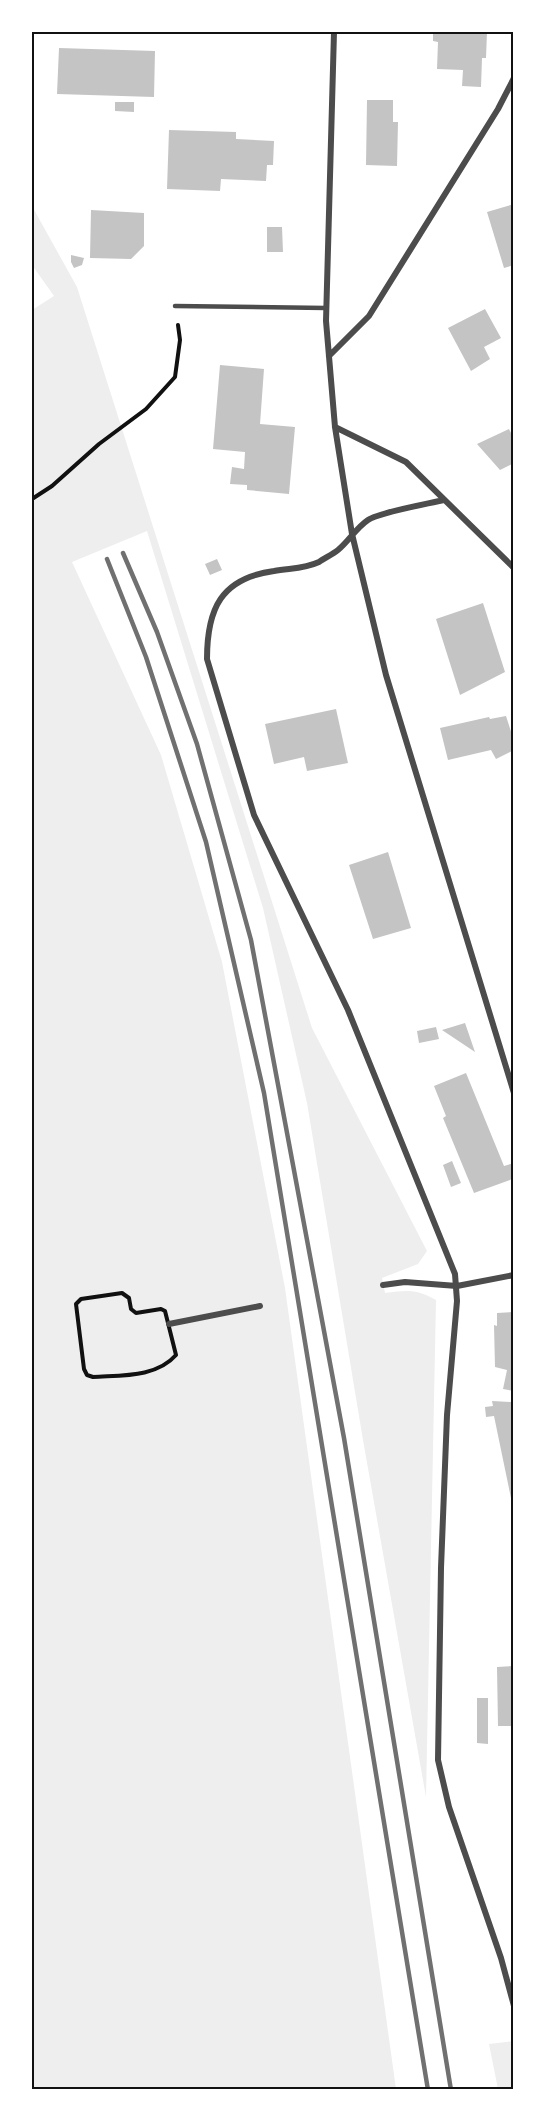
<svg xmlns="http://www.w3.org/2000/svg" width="545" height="2121" font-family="'Public Sans',sans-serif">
	<rect width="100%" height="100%" fill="#fff"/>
	<path fill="#eee" d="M 32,206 L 77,287 L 312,1028 L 427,1251 L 418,1264 L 382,1278 L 385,1293 C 407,1290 417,1289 436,1300 L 426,1797 L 363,1440 L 307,1103 L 263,908 L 147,531 L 72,562 L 161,755 L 222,962 L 285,1288 L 396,2089 L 32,2089 L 32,310 L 54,296 L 32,265 Z
		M 513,2041 L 513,2089 L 498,2089 L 489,2044 Z"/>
	<path fill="#c4c4c4" d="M 433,32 L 487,32 L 486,58 L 482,58 L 481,87 L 462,86 L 463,70 L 437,69 L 438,42 L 433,41 Z
		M 59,48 L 155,51 L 154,97 L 57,94 Z
		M 367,100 L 393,100 L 393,122 L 398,122 L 397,166 L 366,165 Z
		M 115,102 L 134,102 L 134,112 L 115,111 Z
		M 169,130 L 236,132 L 236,139 L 274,141 L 273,165 L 267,165 L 266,181 L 221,179 L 220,191 L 167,189 Z
		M 514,204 L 514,265 L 504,268 L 487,212 Z
		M 91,210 L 144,213 L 144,246 L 131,259 L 90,258 Z
		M 267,227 L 282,227 L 283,252 L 267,252 Z
		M 71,255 L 84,258 L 82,265 L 74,268 L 71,262 Z
		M 485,309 L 501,338 L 484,347 L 490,359 L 471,371 L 448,328 Z
		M 220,365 L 264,369 L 260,424 L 295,427 L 289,494 L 247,490 L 247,485 L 230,484 L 232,467 L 244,469 L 245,452 L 213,449 Z
		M 509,429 L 514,439 L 514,463 L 500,470 L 477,444 Z
		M 217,559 L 222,570 L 210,575 L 205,564 Z
		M 483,603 L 505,672 L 460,695 L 436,619 Z
		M 336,709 L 348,763 L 307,771 L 304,757 L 274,764 L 265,724 Z
		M 506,716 L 514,741 L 514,750 L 496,759 L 491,750 L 448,760 L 440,728 L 489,717 L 490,719 Z
		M 388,852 L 411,928 L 373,939 L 349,865 Z
		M 465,1023 L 475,1052 L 442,1030 Z
		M 436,1027 L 439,1039 L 419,1043 L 417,1031 Z
		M 466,1073 L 504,1166 L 514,1163 L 514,1177 L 510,1180 L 474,1193 L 443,1118 L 446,1116 L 434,1086 Z
		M 452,1161 L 461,1183 L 451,1187 L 443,1165 Z
		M 514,1312 L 514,1391 L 503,1389 L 507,1370 L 495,1367 L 494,1325 L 497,1326 L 497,1313 Z
		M 513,1397 L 514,1503 L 512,1503 L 494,1416 L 486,1417 L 485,1407 L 493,1406 L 492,1401 L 511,1402 Z
		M 514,1666 L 514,1726 L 498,1726 L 497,1667 Z
		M 477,1698 L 488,1698 L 488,1744 L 477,1743 Z"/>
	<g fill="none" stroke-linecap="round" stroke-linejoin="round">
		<path stroke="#111" stroke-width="4" d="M 32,499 L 52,486 L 99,444 L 146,409 L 175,377 L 180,340 L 178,325
			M 122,1293 L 129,1298 L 131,1309 L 136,1313 L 161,1309 L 165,1311 L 176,1355 C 156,1378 120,1375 93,1377 L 87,1375 L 84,1369 L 76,1304 L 81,1299 Z"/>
		<path stroke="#4c4c4c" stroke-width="4.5" d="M 175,306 L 326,308"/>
		<path stroke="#4c4c4c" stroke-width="6" d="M 334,32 L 326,321 L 335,427 L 352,534 L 386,675 L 514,1093
			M 329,356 L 369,316 L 498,109 L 514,78
			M 335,427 L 406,462 L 514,568
			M 444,500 C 427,504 380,512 368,520 C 356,528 349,541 338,550 C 333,554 325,558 319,562 C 304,569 290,568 274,571 C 221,578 207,609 207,659 L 254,815 L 348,1010 L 455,1274 L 457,1301 L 447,1415 L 441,1568 L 438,1760 L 449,1807 L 501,1958 L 514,2006
			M 383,1285 L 405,1282 L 457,1286 L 514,1275
			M 169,1324 L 260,1306"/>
		<path stroke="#707070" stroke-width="4.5" d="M 123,553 L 157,632 L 197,744 L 251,940 L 344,1438 L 451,2090
			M 107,559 L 146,657 L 206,842 L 264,1093 L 428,2090"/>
	</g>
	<rect width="545" height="2121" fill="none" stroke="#ffffff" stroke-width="66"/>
	<rect x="33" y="33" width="479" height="2055" fill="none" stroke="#111" stroke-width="2"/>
</svg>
